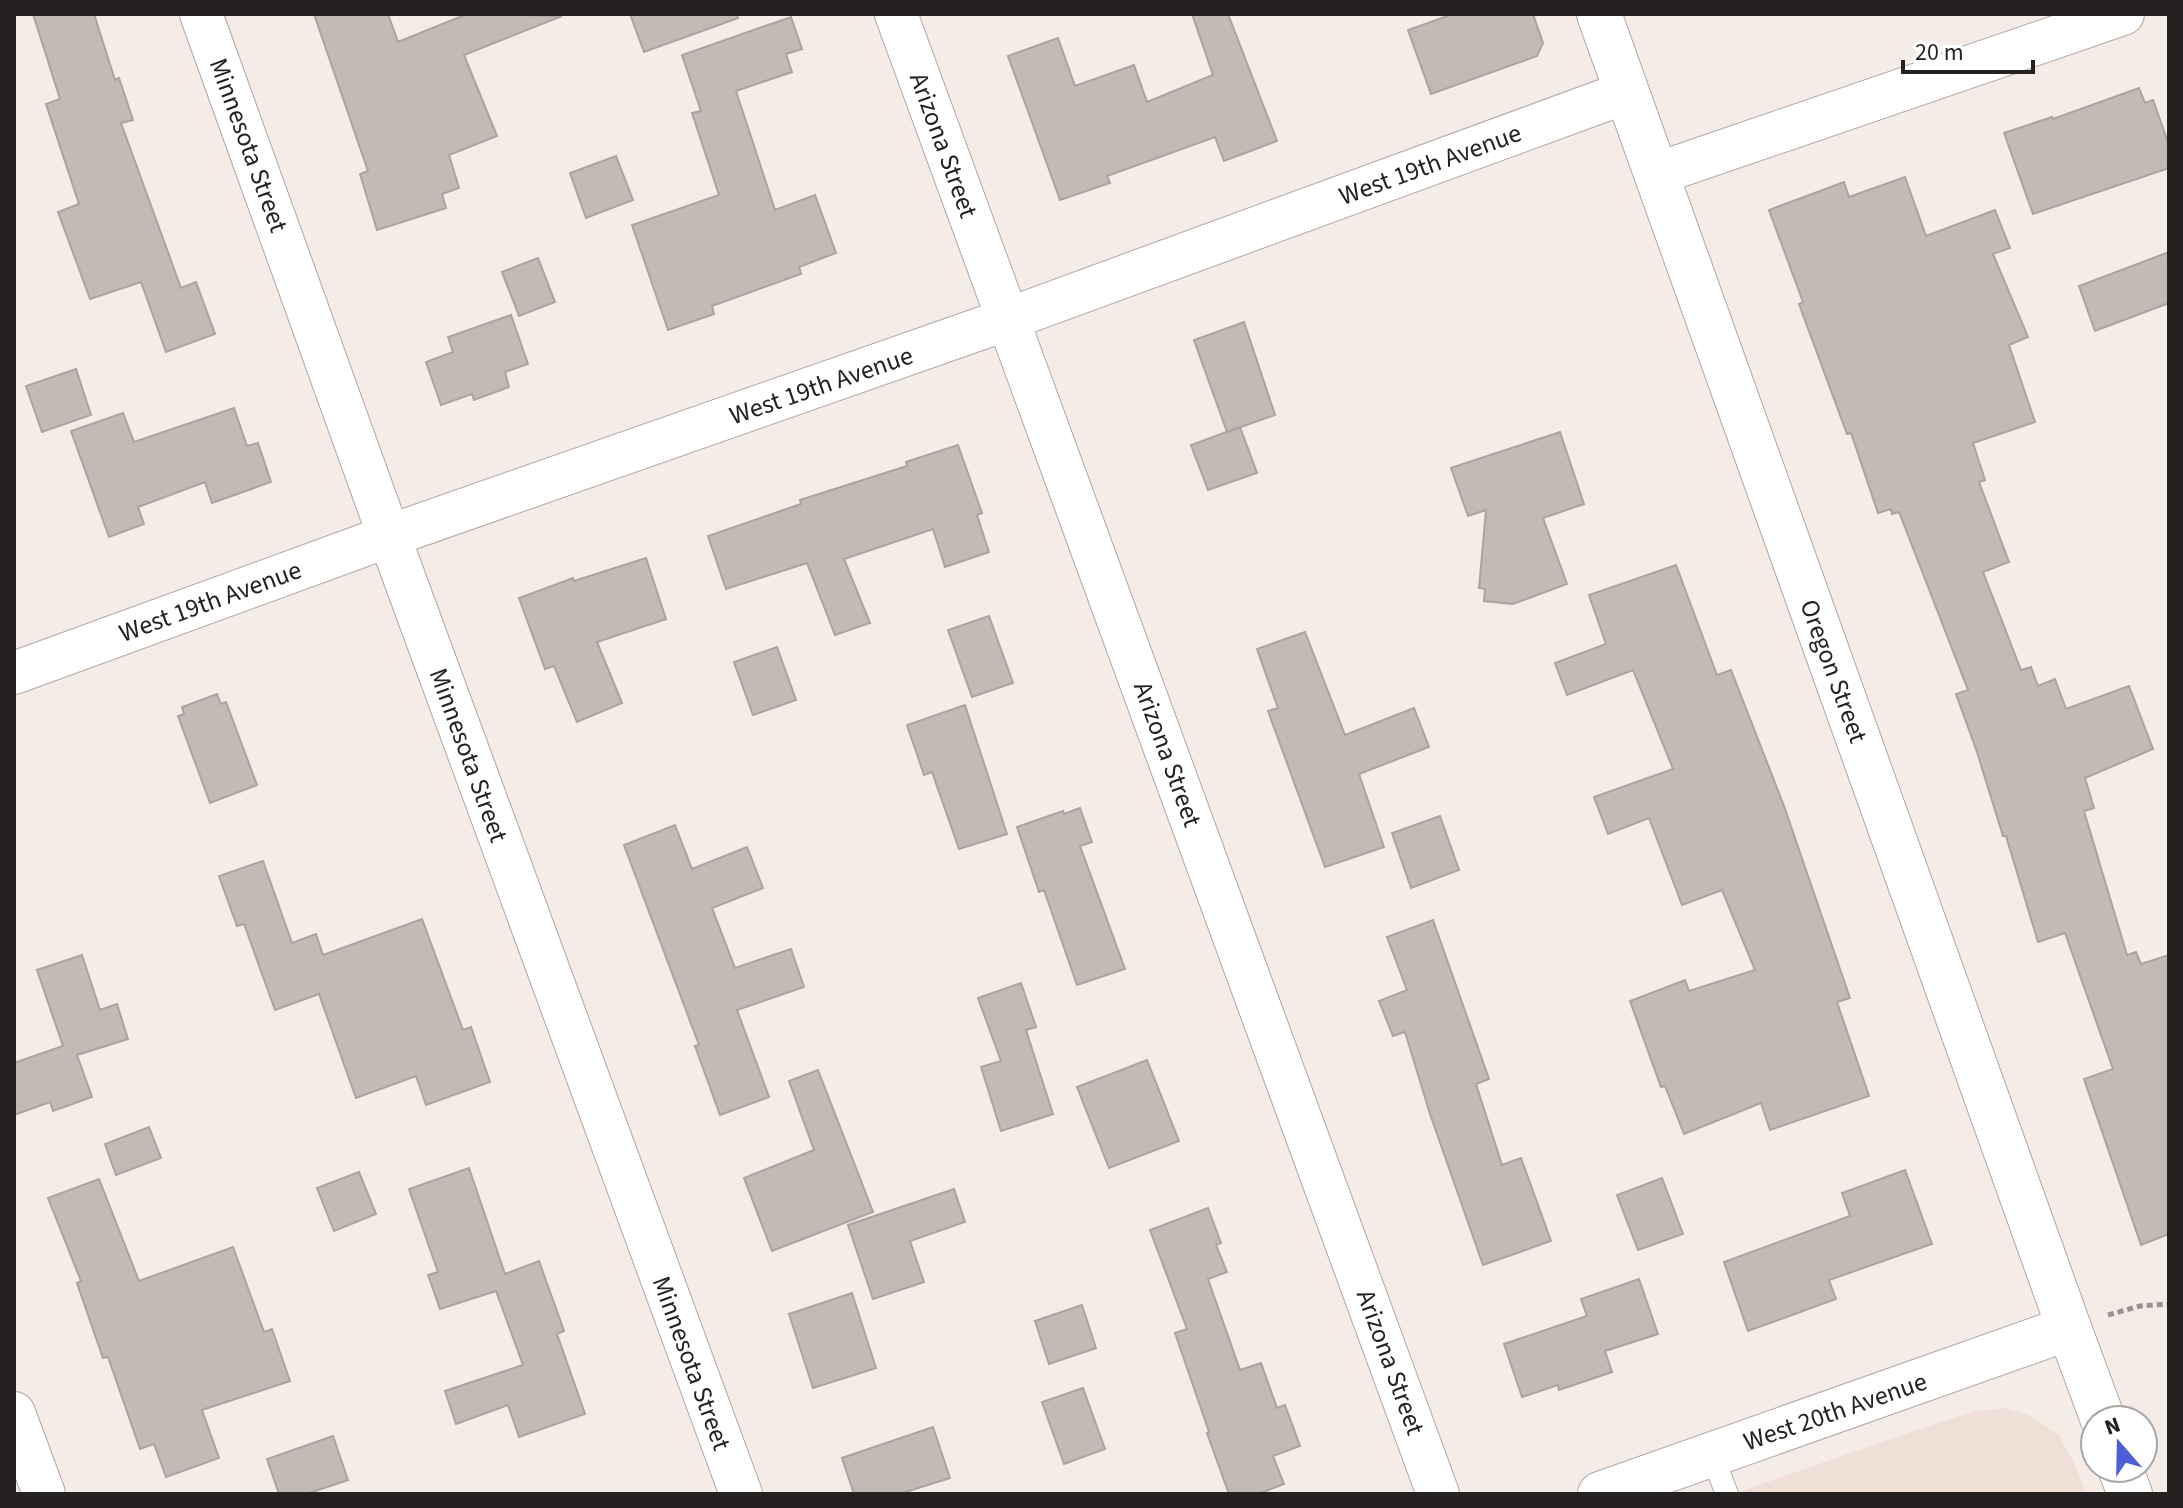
<svg xmlns="http://www.w3.org/2000/svg" width="2183" height="1508" font-family="'Source Sans 3',sans-serif">
	<rect width="100%" height="100%" fill="#f5ebe7"/>
	<path fill="#f0dfd7" d="M 2005,1408 L 2028,1415 L 2059,1435 L 2077,1469 L 2086,1494 L 1733,1494 L 1928,1426 L 1977,1411 Z"/>
	<path fill="#c3bab6" stroke="#aca39f" stroke-width="2" d="M 33,14 L 94,14 L 115,80 L 119,78 L 133,120 L 121,123 L 181,288 L 196,282 L 215,334 L 166,352 L 141,282 L 90,299 L 58,212 L 79,204 L 46,104 L 60,99 Z
		M 314,14 L 388,14 L 398,42 L 467,14 L 562,16 L 464,55 L 497,136 L 449,155 L 459,188 L 442,194 L 446,208 L 377,230 L 360,174 L 368,171 Z
		M 630,14 L 737,14 L 738,18 L 644,52 Z
		M 1192,14 L 1228,14 L 1277,141 L 1224,161 L 1215,137 L 1107,176 L 1110,183 L 1060,200 L 1008,56 L 1058,38 L 1075,86 L 1134,65 L 1147,102 L 1213,75 Z
		M 1453,14 L 1533,14 L 1543,43 L 1537,56 L 1431,94 L 1408,30 Z
		M 791,17 L 802,49 L 786,54 L 792,72 L 736,91 L 775,210 L 815,195 L 836,253 L 799,267 L 801,274 L 712,306 L 714,314 L 668,330 L 632,225 L 719,195 L 692,113 L 701,111 L 682,55 Z
		M 2139,88 L 2145,103 L 2153,100 L 2169,145 L 2169,168 L 2033,214 L 2004,133 L 2052,117 L 2053,119 Z
		M 616,156 L 633,200 L 586,218 L 570,173 Z
		M 1905,177 L 1926,236 L 1995,210 L 2010,248 L 1993,254 L 2028,337 L 2009,345 L 2035,422 L 1973,443 L 1985,480 L 1979,482 L 2009,562 L 1983,572 L 2021,670 L 2031,667 L 2038,686 L 2055,679 L 2066,709 L 2129,686 L 2153,749 L 2085,778 L 2094,808 L 2084,811 L 2127,955 L 2136,952 L 2141,964 L 2169,955 L 2169,1234 L 2141,1245 L 2084,1079 L 2113,1069 L 2065,933 L 2038,942 L 2006,836 L 2003,836 L 1977,752 L 1956,694 L 1968,690 L 1899,512 L 1892,514 L 1891,509 L 1878,513 L 1851,433 L 1847,434 L 1799,304 L 1803,302 L 1769,210 L 1844,182 L 1849,197 Z
		M 2169,252 L 2169,303 L 2095,331 L 2079,286 Z
		M 538,258 L 555,302 L 519,316 L 502,272 Z
		M 511,315 L 528,364 L 505,372 L 509,387 L 474,400 L 472,394 L 441,405 L 426,362 L 453,352 L 448,337 Z
		M 1244,322 L 1275,415 L 1227,432 L 1194,340 Z
		M 76,369 L 91,415 L 42,432 L 26,386 Z
		M 234,408 L 247,446 L 258,443 L 271,482 L 212,503 L 205,482 L 138,507 L 144,524 L 109,537 L 71,431 L 123,413 L 134,442 Z
		M 1240,427 L 1257,473 L 1208,490 L 1191,445 Z
		M 1560,432 L 1584,504 L 1543,518 L 1567,584 L 1513,604 L 1484,601 L 1485,589 L 1479,588 L 1486,510 L 1468,516 L 1451,468 Z
		M 958,445 L 982,513 L 977,515 L 989,552 L 945,567 L 933,529 L 844,559 L 870,623 L 835,635 L 807,563 L 726,589 L 708,536 L 801,504 L 800,500 L 907,466 L 906,462 Z
		M 646,558 L 666,619 L 597,642 L 622,703 L 577,722 L 554,666 L 545,669 L 519,598 L 573,578 L 574,581 Z
		M 1676,565 L 1717,675 L 1731,670 L 1784,806 L 1850,998 L 1837,1002 L 1869,1096 L 1770,1130 L 1761,1103 L 1684,1134 L 1665,1086 L 1661,1087 L 1630,1001 L 1685,980 L 1689,991 L 1755,970 L 1722,890 L 1682,905 L 1649,818 L 1608,834 L 1594,797 L 1673,769 L 1633,670 L 1567,695 L 1555,663 L 1606,644 L 1589,595 Z
		M 989,616 L 1013,683 L 972,697 L 948,630 Z
		M 1305,632 L 1345,735 L 1414,708 L 1429,747 L 1359,774 L 1384,847 L 1325,867 L 1268,711 L 1278,708 L 1257,649 Z
		M 777,647 L 796,700 L 753,715 L 734,662 Z
		M 217,694 L 221,704 L 226,702 L 257,785 L 210,803 L 178,716 L 184,714 L 182,707 Z
		M 965,705 L 1007,834 L 959,849 L 932,772 L 924,775 L 907,725 Z
		M 1080,808 L 1092,842 L 1080,846 L 1125,969 L 1077,985 L 1044,890 L 1039,892 L 1017,827 L 1063,811 L 1064,814 Z
		M 1440,816 L 1459,870 L 1411,888 L 1392,833 Z
		M 675,825 L 692,869 L 747,847 L 763,888 L 712,908 L 735,968 L 791,949 L 804,987 L 737,1010 L 769,1097 L 720,1115 L 695,1046 L 699,1045 L 624,845 Z
		M 263,861 L 292,943 L 316,934 L 323,955 L 422,919 L 463,1030 L 471,1027 L 490,1082 L 426,1105 L 416,1076 L 356,1098 L 319,994 L 275,1010 L 244,924 L 237,926 L 219,876 Z
		M 1433,920 L 1489,1079 L 1476,1084 L 1502,1165 L 1521,1158 L 1551,1241 L 1483,1265 L 1430,1114 L 1405,1032 L 1393,1036 L 1379,1001 L 1407,990 L 1387,937 Z
		M 82,955 L 100,1010 L 117,1004 L 128,1039 L 77,1055 L 92,1097 L 53,1111 L 50,1102 L 14,1115 L 14,1063 L 63,1046 L 37,970 Z
		M 1021,983 L 1036,1027 L 1026,1030 L 1053,1114 L 1001,1131 L 981,1067 L 1001,1061 L 978,998 Z
		M 1147,1060 L 1179,1141 L 1109,1168 L 1077,1087 Z
		M 818,1070 L 873,1212 L 772,1251 L 744,1178 L 814,1150 L 789,1081 Z
		M 149,1127 L 161,1158 L 116,1175 L 105,1144 Z
		M 469,1168 L 505,1274 L 539,1261 L 564,1331 L 557,1334 L 585,1414 L 519,1437 L 508,1405 L 456,1424 L 445,1391 L 523,1365 L 496,1291 L 440,1309 L 428,1275 L 438,1272 L 409,1189 Z
		M 1905,1170 L 1932,1244 L 1829,1280 L 1836,1299 L 1748,1331 L 1724,1262 L 1850,1216 L 1842,1193 Z
		M 359,1172 L 376,1214 L 334,1231 L 317,1188 Z
		M 1662,1178 L 1683,1234 L 1638,1250 L 1617,1195 Z
		M 99,1179 L 139,1281 L 233,1247 L 264,1332 L 272,1329 L 290,1381 L 202,1410 L 219,1458 L 166,1477 L 154,1444 L 140,1449 L 108,1357 L 103,1358 L 77,1283 L 81,1281 L 48,1198 Z
		M 954,1189 L 965,1222 L 910,1241 L 924,1282 L 873,1299 L 848,1225 Z
		M 1208,1208 L 1221,1243 L 1216,1245 L 1227,1272 L 1208,1279 L 1240,1370 L 1261,1363 L 1277,1408 L 1285,1405 L 1300,1446 L 1273,1456 L 1284,1484 L 1258,1494 L 1229,1494 L 1207,1433 L 1209,1432 L 1175,1333 L 1187,1329 L 1150,1230 Z
		M 1639,1279 L 1658,1334 L 1605,1351 L 1612,1372 L 1559,1390 L 1558,1385 L 1522,1397 L 1504,1344 L 1587,1316 L 1581,1299 Z
		M 852,1293 L 876,1368 L 813,1388 L 789,1314 Z
		M 1082,1305 L 1096,1348 L 1049,1364 L 1035,1321 Z
		M 1083,1388 L 1105,1449 L 1064,1464 L 1042,1402 Z
		M 933,1427 L 950,1478 L 899,1494 L 854,1494 L 842,1458 Z
		M 333,1436 L 348,1480 L 306,1494 L 279,1494 L 267,1459 Z"/>
	<g fill="none" stroke-linecap="round" stroke-linejoin="round">
		<g stroke="#b0a7a3" stroke-width="24">
			<path id="service" d="M 1712,1455 L 1727,1494"/>
		</g>
		<g stroke="#b0a7a3" stroke-width="44">
			<path id="minor" d="M 201,14 L 389,536 L 741,1494
				M 896,14 L 1438,1494
				M 1656,174 L 2123,14
				M 14,673 L 389,536 L 1008,319 L 1627,92
				M 14,1413 L 44,1494"/>
		</g>
		<g stroke="#b0a7a3" stroke-width="46">
			<path id="tertiary" d="M 2069,1328 L 2103,1420
				M 2120,1468 L 2130,1494"/>
		</g>
		<g stroke="#b0a7a3" stroke-width="46">
			<path id="secondary" d="M 1599,14 L 2069,1328 L 1600,1494"/>
		</g>
		<path stroke="#99918f" stroke-width="5" stroke-dasharray="6 4" stroke-linecap="butt" d="M 2108,1315 L 2140,1306 L 2169,1304"/>
		<use href="#service" stroke="#fff" stroke-width="22"/>
		<use href="#minor" stroke="#fff" stroke-width="42"/>
		<use href="#tertiary" stroke="#fff" stroke-width="44"/>
		<use href="#secondary" stroke="#fff" stroke-width="44"/>
	</g>
	<g text-anchor="middle" stroke-width="6" stroke-linejoin="round" paint-order="stroke">
		<g font-size="26" fill="#252120" stroke="#fff">
			<text transform="translate(249 145) rotate(70)" y="9">Minnesota Street</text>
			<text transform="translate(944 145) rotate(70)" y="9">Arizona Street</text>
			<text transform="translate(1430 164) rotate(-20)" y="9">West 19th Avenue</text>
			<text transform="translate(821 385) rotate(-19)" y="9">West 19th Avenue</text>
			<text transform="translate(210 601) rotate(-20)" y="9">West 19th Avenue</text>
			<text transform="translate(1834 671) rotate(70)" y="9">Oregon Street</text>
			<text transform="translate(1168 754) rotate(70)" y="9">Arizona Street</text>
			<text transform="translate(469 755) rotate(70)" y="9">Minnesota Street</text>
			<text transform="translate(1391 1362) rotate(70)" y="9">Arizona Street</text>
			<text transform="translate(692 1363) rotate(70)" y="9">Minnesota Street</text>
			<text transform="translate(1835 1411) rotate(-19)" y="9">West 20th Avenue</text>
		</g>
	</g>
	<rect width="2183" height="1508" fill="none" stroke="#252120" stroke-width="32"/>
	<g transform="translate(2119 1444) rotate(340)"><circle r="38" fill="#ffffff" stroke="#a8a6a6" stroke-width="2"/>
	<path d="M0-6L14 30L0 20L-14 30Z" fill="#4e5fd5"/>
	<text y="-12" font-size="22" font-weight="bold" text-anchor="middle" fill="#252120">N</text>
	</g>
	<path d="M1903 60v12h130v-12" fill="none" stroke="#252120" stroke-width="4"/>
	<text x="1915" y="60" font-size="24" fill="#252120" stroke="#ffffff" stroke-width="6" paint-order="stroke">20 m</text>
</svg>
